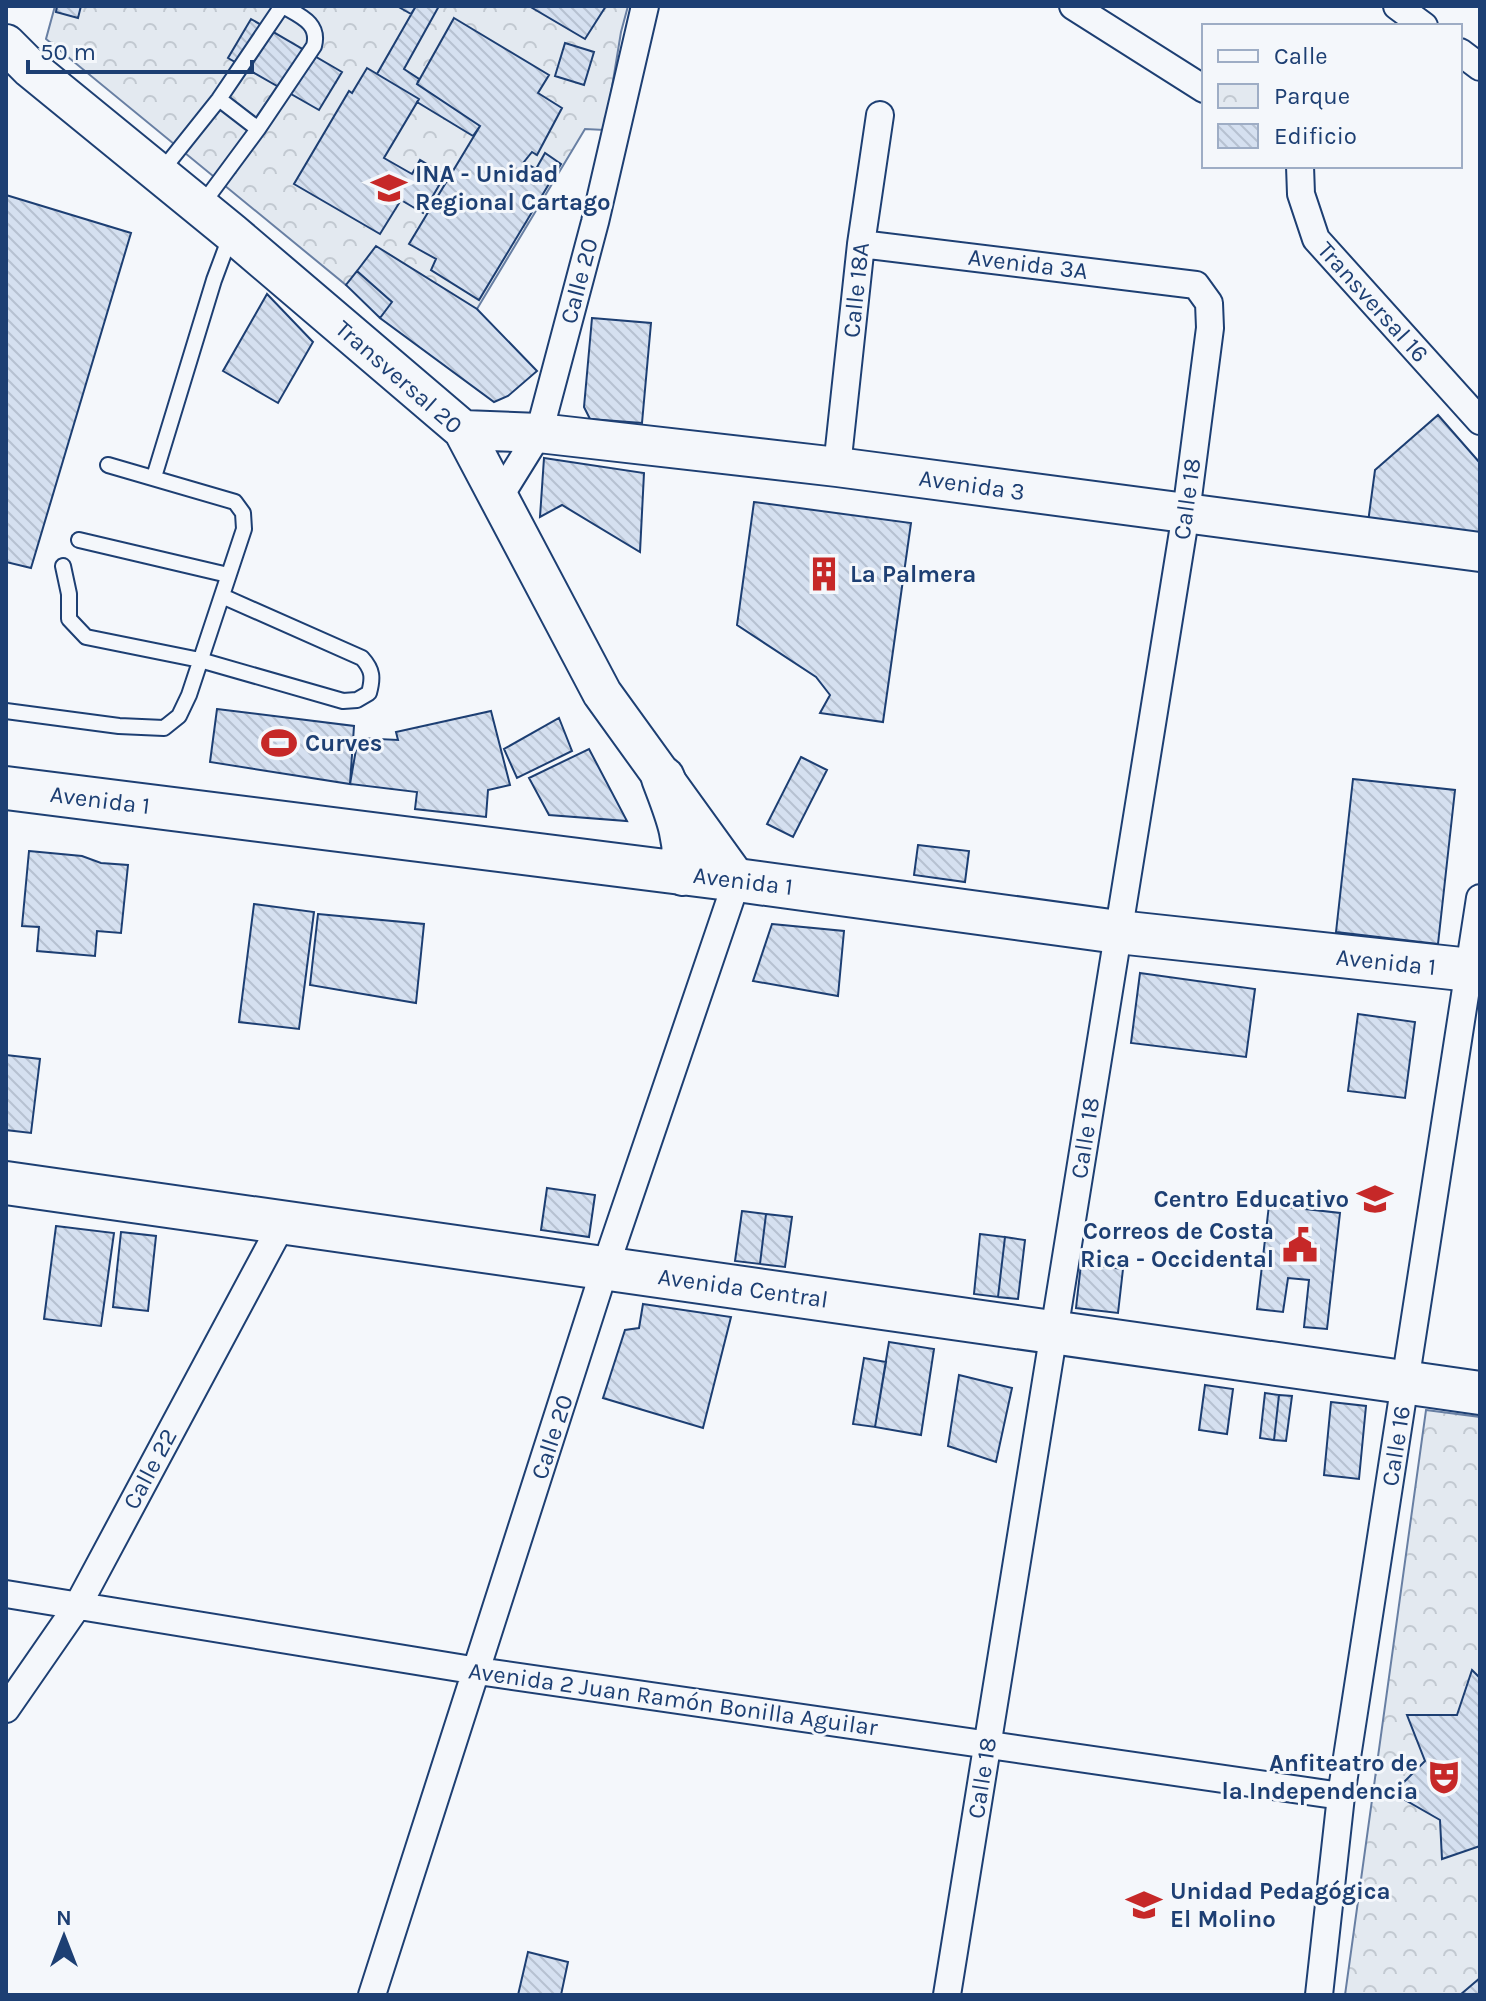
<svg xmlns="http://www.w3.org/2000/svg" width="1486" height="2001" font-family="Karla,sans-serif">
	<defs>
		<pattern id="park-crowns" width="20" height="18" patternUnits="userSpaceOnUse" patternTransform="scale(2)"><rect width="20" height="18" fill="#e3e9f0"/><path d="M2 6a3 3 0 1 1 6 0M12 15a3 3 0 1 1 6 0" fill="none" stroke="#c2c9d1"/></pattern>
		<pattern id="building-back-hatch" width="6" height="6" patternUnits="userSpaceOnUse" patternTransform="scale(2)"><rect width="6" height="6" fill="#d5e0f0"/><path d="M-1 5l2 2M0 0l6 6M5-1l2 2" fill="none" stroke="#b6c1d1"/></pattern>
	</defs>
	<rect width="100%" height="100%" fill="#f4f7fb"/>
	<path fill="url(#park-crowns)" stroke="#687fa3" stroke-width="2" d="M 55,6 L 628,6 L 621,32 L 605,130 L 585,129 L 477,309 L 346,285 L 46,39 Z
		M 1426,1410 L 1480,1417 L 1480,1995 L 1345,1995 Z"/>
	<path fill="url(#building-back-hatch)" stroke="#1d3f73" stroke-width="2" d="M 57,6 L 81,6 L 78,18 L 56,12 Z
		M 397,6 L 416,6 L 411,14 Z
		M 416,6 L 439,6 L 404,69 L 419,79 L 417,84 L 480,126 L 473,136 L 417,102 L 419,99 L 377,74 Z
		M 529,6 L 606,6 L 585,39 Z
		M 454,18 L 549,75 L 538,93 L 562,108 L 537,155 L 532,152 L 524,162 L 536,169 L 545,153 L 561,164 L 479,300 L 431,270 L 436,259 L 409,244 L 480,126 L 417,84 Z
		M 251,19 L 342,72 L 319,110 L 228,58 Z
		M 565,43 L 594,52 L 584,85 L 555,76 Z
		M 367,68 L 419,99 L 384,158 L 412,174 L 420,160 L 445,175 L 423,213 L 401,200 L 380,234 L 294,184 L 349,91 L 352,93 Z
		M 6,195 L 131,233 L 31,568 L 6,562 Z
		M 376,246 L 477,309 L 537,371 L 508,396 L 494,402 L 380,318 L 392,302 L 357,271 Z
		M 357,271 L 392,302 L 380,318 L 346,285 Z
		M 267,294 L 313,342 L 278,403 L 223,371 Z
		M 592,318 L 651,323 L 642,423 L 590,419 L 584,407 Z
		M 1438,415 L 1480,463 L 1480,545 L 1367,530 L 1375,470 Z
		M 544,458 L 644,473 L 640,552 L 562,505 L 540,517 Z
		M 754,502 L 911,523 L 883,722 L 820,713 L 830,695 L 816,677 L 737,625 Z
		M 217,709 L 354,726 L 350,784 L 210,762 Z
		M 491,711 L 510,785 L 488,790 L 486,817 L 415,809 L 417,792 L 350,784 L 358,738 L 398,740 L 396,732 Z
		M 559,718 L 572,751 L 517,778 L 504,749 Z
		M 589,749 L 627,821 L 549,815 L 529,778 Z
		M 801,757 L 827,770 L 793,837 L 767,824 Z
		M 1353,779 L 1455,790 L 1438,944 L 1336,932 Z
		M 918,845 L 969,851 L 965,882 L 914,875 Z
		M 29,851 L 82,856 L 101,863 L 128,865 L 121,933 L 97,931 L 95,956 L 37,951 L 39,927 L 22,926 Z
		M 254,904 L 314,912 L 299,1029 L 239,1022 Z
		M 318,914 L 424,924 L 416,1003 L 310,985 Z
		M 772,924 L 844,931 L 838,996 L 753,981 Z
		M 1140,973 L 1255,989 L 1246,1057 L 1131,1043 Z
		M 1358,1014 L 1415,1022 L 1405,1098 L 1348,1091 Z
		M 6,1055 L 40,1059 L 31,1133 L 6,1130 Z
		M 547,1188 L 595,1195 L 589,1237 L 541,1230 Z
		M 1269,1205 L 1340,1213 L 1327,1329 L 1304,1327 L 1309,1280 L 1288,1278 L 1283,1312 L 1257,1309 Z
		M 742,1211 L 766,1214 L 760,1264 L 735,1261 Z
		M 766,1214 L 792,1217 L 785,1267 L 760,1264 Z
		M 56,1226 L 114,1233 L 101,1326 L 44,1319 Z
		M 121,1232 L 156,1236 L 148,1311 L 113,1307 Z
		M 980,1234 L 1005,1237 L 998,1297 L 974,1294 Z
		M 1005,1237 L 1025,1240 L 1018,1299 L 998,1297 Z
		M 1081,1264 L 1123,1269 L 1118,1313 L 1076,1308 Z
		M 643,1304 L 731,1317 L 703,1428 L 603,1398 L 625,1330 L 639,1328 Z
		M 889,1342 L 934,1349 L 921,1435 L 875,1427 Z
		M 864,1358 L 886,1362 L 875,1427 L 853,1424 Z
		M 959,1375 L 1012,1388 L 996,1462 L 948,1446 Z
		M 1205,1385 L 1233,1389 L 1227,1434 L 1199,1430 Z
		M 1265,1393 L 1279,1395 L 1274,1440 L 1260,1438 Z
		M 1279,1395 L 1292,1396 L 1286,1441 L 1274,1440 Z
		M 1331,1402 L 1366,1406 L 1359,1479 L 1324,1475 Z
		M 1472,1670 L 1480,1678 L 1480,1846 L 1442,1859 L 1440,1820 L 1393,1793 L 1425,1761 L 1407,1715 L 1457,1715 Z
		M 528,1952 L 568,1962 L 561,1995 L 518,1995 Z
		M 1480,1978 L 1480,1995 L 1460,1995 Z"/>
	<g fill="none" stroke-linecap="round" stroke-linejoin="round">
		<g stroke="#1d3f73" stroke-width="18">
			<path id="lane" d="M 219,99 L 258,129
				M 160,173 L 219,99 L 282,6
				M 201,206 L 258,129 L 314,46 C 320,23 300,16 283,6
				M 154,477 L 214,280 L 230,237
				M 79,540 L 228,575
				M 63,566 L 69,594 L 69,619 L 86,637 L 200,660 L 343,701 L 357,700 L 369,693 C 373,678 373,670 362,658 L 222,596
				M 6,711 L 119,726 L 164,728 L 179,716 L 189,695 L 244,529 L 243,513 L 235,502 L 108,465"/>
		</g>
		<g stroke="#1d3f73" stroke-width="30">
			<path id="street" d="M 1073,6 L 1204,89
				M 1397,6 L 1424,26
				M 1460,52 L 1480,67
				M 1300,166 L 1301,194 L 1316,239 L 1480,421
				M 861,244 L 1196,285 L 1209,303 L 1210,328 L 1186,513 L 947,1995
				M 837,467 L 861,244 L 880,115
				M 498,499 L 539,433 L 595,222 L 645,6
				M 6,1594 L 478,1671 L 1341,1796
				M 6,1709 L 78,1605 L 283,1222
				M 372,1995 L 605,1268 L 737,880
				M 1319,1995 L 1341,1796 L 1480,898"/>
		</g>
		<g stroke="#1d3f73" stroke-width="42">
			<path id="secondary" d="M 6,44 L 30,68 L 232,233 L 463,430 L 602,693 L 737,880
				M 463,430 L 539,433 L 837,467 L 1480,552"/>
		</g>
		<g stroke="#1d3f73" stroke-width="46">
			<path id="primary" d="M 663,778 C 675,810 688,839 683,874
				M 6,788 L 737,880 L 1118,932 L 1480,971
				M 6,1183 L 1480,1393"/>
		</g>
		<use href="#lane" stroke="#f4f7fb" stroke-width="14"/>
		<use href="#street" stroke="#f4f7fb" stroke-width="26"/>
		<use href="#secondary" stroke="#f4f7fb" stroke-width="38"/>
		<use href="#primary" stroke="#f4f7fb" stroke-width="42"/>
	</g>
	<defs>
		<g id="university-bare" transform="scale(2.76)"><path d="M0-5L7-2L0 1L-7-2ZM-4 1L0 2.5L4 1V4Q0 6-4 4Z" fill="#c62828" stroke="#f4f7fb" stroke-width="2.5" paint-order="stroke"/></g>
		<g id="building-bare" transform="scale(2.76)"><path d="M-4-6H4V6H1V3H-1V6H-4ZM-2.5-4.3h1.7v1.8h-1.7ZM.8-4.3h1.7v1.8H.8ZM-2.5-1h1.7V.8h-1.7ZM.8-1h1.7V.8H.8Z" fill="#c62828" stroke="#f4f7fb" stroke-width="2.5" paint-order="stroke"/></g>
		<g id="stadium-bare" transform="scale(2.76)"><path d="M0-5a6.5 5 0 1 0 0 10a6.5 5 0 1 0 0-10ZM-3.5-1.8h7v3.6h-7Z" fill="#c62828" stroke="#f4f7fb" stroke-width="2.5" paint-order="stroke"/></g>
		<g id="school-bare" transform="scale(2.76)"><path d="M0-5L7-2L0 1L-7-2ZM-4 1L0 2.5L4 1V4Q0 6-4 4Z" fill="#c62828" stroke="#f4f7fb" stroke-width="2.5" paint-order="stroke"/></g>
		<g id="civic-bare" transform="scale(2.76)"><path d="M-.6-6.5H3V-4.5H.6V-3L4-1V1h2V6H-6V1h2V-1L-.6-3ZM-1.2 2.5V6h2.4V2.5Z" fill="#c62828" stroke="#f4f7fb" stroke-width="2.5" paint-order="stroke"/></g>
		<g id="theatre-bare" transform="scale(2.76)"><path d="M-5-5.5Q0-4 5-5.5V0Q5 5 0 6Q-5 5-5 0ZM-3.3-2.5H-1v1.5H-3.3ZM1-2.5H3.3v1.5H1ZM-2.8 1Q0 5.5 2.8 1Z" fill="#c62828" stroke="#f4f7fb" stroke-width="2.5" paint-order="stroke"/></g>
	</defs>
	<g fill-rule="evenodd">
		<use href="#university-bare" x="389" y="188"/>
		<use href="#building-bare" x="824" y="574"/>
		<use href="#stadium-bare" x="279" y="743"/>
		<use href="#school-bare" x="1375" y="1199"/>
		<use href="#civic-bare" x="1300" y="1245"/>
		<use href="#theatre-bare" x="1444" y="1777"/>
		<use href="#school-bare" x="1144" y="1905"/>
	</g>
	<g text-anchor="middle" stroke-width="6" stroke-linejoin="round" paint-order="stroke">
		<g font-size="24" font-weight="bold" fill="#1d3f73" stroke="#f4f7fb" text-anchor="start">
			<text x="415" y="182">INA - Unidad<tspan x="415" dy="28">Regional Cartago</tspan></text>
			<text x="850" y="582">La Palmera</text>
			<text x="305" y="751">Curves</text>
			<text x="1349" y="1207" text-anchor="end">Centro Educativo</text>
			<text x="1274" y="1239" text-anchor="end">Correos de Costa<tspan x="1274" dy="28">Rica - Occidental</tspan></text>
			<text x="1418" y="1771" text-anchor="end">Anfiteatro de<tspan x="1418" dy="28">la Independencia</tspan></text>
			<text x="1170" y="1899">Unidad Pedagógica<tspan x="1170" dy="28">El Molino</tspan></text>
		</g>
		<g font-size="24" fill="#1d3f73" stroke="#f4f7fb">
			<text transform="translate(1028 264) rotate(7)" y="8">Avenida 3A</text>
			<text transform="translate(579 281) rotate(-75)" y="8">Calle 20</text>
			<text transform="translate(856 290) rotate(-84)" y="8">Calle 18A</text>
			<text transform="translate(1373 302) rotate(48)" y="8">Transversal 16</text>
			<text transform="translate(399 377) rotate(41)" y="8">Transversal 20</text>
			<text transform="translate(972 485) rotate(8)" y="8">Avenida 3</text>
			<text transform="translate(1187 499) rotate(-82)" y="8">Calle 18</text>
			<text transform="translate(100 800) rotate(7)" y="8">Avenida 1</text>
			<text transform="translate(743 881) rotate(7)" y="8">Avenida 1</text>
			<text transform="translate(1386 962) rotate(6)" y="8">Avenida 1</text>
			<text transform="translate(1085 1138) rotate(-81)" y="8">Calle 18</text>
			<text transform="translate(743 1288) rotate(8)" y="8">Avenida Central</text>
			<text transform="translate(552 1437) rotate(-72)" y="8">Calle 20</text>
			<text transform="translate(1396 1446) rotate(-81)" y="8">Calle 16</text>
			<text transform="translate(150 1469) rotate(-62)" y="8">Calle 22</text>
			<text transform="translate(673 1699) rotate(8)" y="8">Avenida 2 Juan Ramón Bonilla Aguilar</text>
			<text transform="translate(982 1778) rotate(-81)" y="8">Calle 18</text>
		</g>
	</g>
	<rect width="1486" height="2001" fill="none" stroke="#1d3f73" stroke-width="16"/>
	<rect x="1202" y="24" width="260" height="144" fill="#f4f7fb" stroke="#9eadc5" stroke-width="2"/>
	<rect x="1218" y="50" width="40" height="12" fill="#f4f7fb" stroke="#9eadc5" stroke-width="2"/>
	<text x="1274" y="64" font-size="24" fill="#1d3f73">Calle</text>
	<rect x="1218" y="84" width="40" height="24" fill="url(#park-crowns)" stroke="#9eadc5" stroke-width="2"/>
	<text x="1274" y="104" font-size="24" fill="#1d3f73">Parque</text>
	<rect x="1218" y="124" width="40" height="24" fill="url(#building-back-hatch)" stroke="#9eadc5" stroke-width="2"/>
	<text x="1274" y="144" font-size="24" fill="#1d3f73">Edificio</text>
	<g transform="translate(64 1937)" stroke="#f4f7fb" stroke-width="6" paint-order="stroke">
	<path d="M0-6L14 30L0 20L-14 30Z" fill="#1d3f73"/>
	<text y="-12" font-size="22" font-weight="bold" text-anchor="middle" fill="#1d3f73">N</text>
	</g>
	<path d="M28 60v12h224v-12" fill="none" stroke="#1d3f73" stroke-width="4"/>
	<text x="40" y="60" font-size="24" fill="#1d3f73" stroke="#f4f7fb" stroke-width="6" paint-order="stroke">50 m</text>
</svg>
